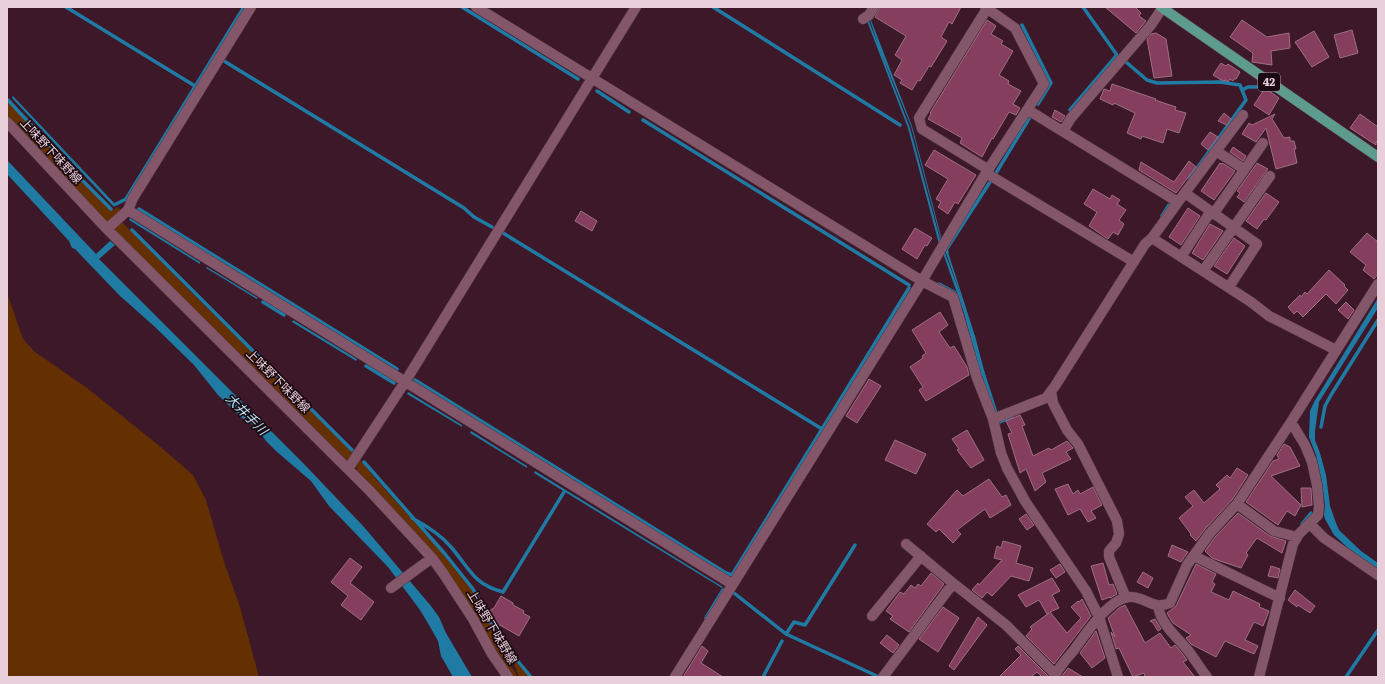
<svg xmlns="http://www.w3.org/2000/svg" width="1385" height="684" font-family="Literata,'Noto Sans JP',serif">
	<rect width="100%" height="100%" fill="#3d1829"/>
	<path fill="#653001" d="M 7,101 L 80,180 L 111,211 L 118,207 L 121,211 L 110,223 L 104,221 L 7,116 Z
		M 121,221 L 189,290 L 355,455 L 351,460 L 346,460 L 115,232 L 114,228 Z
		M 7,293 L 23,339 L 35,352 L 87,388 L 157,444 L 193,475 L 206,500 L 224,562 L 240,607 L 259,677 L 7,677 Z
		M 359,458 L 373,476 L 436,546 L 472,590 L 504,647 L 501,651 L 518,677 L 511,677 L 460,591 L 357,472 L 357,463 Z
		M 510,654 L 511,654 L 530,677 L 519,677 Z"/>
	<path fill="#1f7aa4" d="M 870,20 L 871,20 L 912,126 L 942,240 L 941,240 L 911,126 L 880,50 L 910,128 L 941,243 L 939,244 L 908,128 L 867,21 L 869,21 L 878,45 Z
		M 13,96 L 116,205 L 114,207 L 12,98 Z
		M 7,160 L 96,254 L 110,241 L 115,245 L 99,259 L 304,464 L 364,527 L 431,606 L 439,617 L 446,633 L 472,677 L 453,677 L 441,656 L 438,641 L 429,625 L 420,610 L 388,567 L 329,506 L 311,481 L 276,451 L 266,441 L 257,428 L 242,418 L 218,395 L 194,365 L 155,327 L 119,295 L 75,249 L 72,248 L 69,241 L 7,174 Z
		M 130,218 L 200,262 L 200,264 L 129,220 Z
		M 947,249 L 975,336 L 985,374 L 981,375 L 963,310 L 943,253 L 945,253 L 962,299 L 945,250 Z
		M 207,267 L 258,298 L 257,299 L 206,268 Z
		M 1378,298 L 1378,308 L 1319,402 L 1315,431 L 1315,440 L 1320,453 L 1326,475 L 1330,506 L 1336,523 L 1339,530 L 1361,551 L 1378,563 L 1378,569 L 1348,548 L 1334,535 L 1325,519 L 1324,515 L 1325,506 L 1322,482 L 1316,455 L 1309,437 L 1310,411 L 1314,402 Z
		M 293,320 L 357,359 L 356,361 L 292,322 Z
		M 408,392 L 462,425 L 462,427 L 407,394 Z
		M 471,431 L 527,466 L 527,468 L 470,433 Z
		M 535,471 L 723,587 L 722,588 L 534,473 Z"/>
	<g fill="none" stroke-linecap="round" stroke-linejoin="round">
		<path stroke="#1f7aa4" stroke-width="3.5" d="M 66,7 L 195,86
			M 462,7 L 578,79
			M 713,7 L 900,125
			M 1022,25 L 1051,83 L 1038,104
			M 224,61 L 464,208 L 474,217 L 492,227
			M 1126,62 L 1147,80 L 1157,83 L 1220,82 L 1240,85 L 1246,100 L 1190,178
			M 1242,90 L 1248,87 L 1257,87
			M 597,91 L 629,112
			M 8,100 L 82,180 L 111,209
			M 1070,110 L 1117,55 L 1083,7
			M 643,120 L 909,285
			M 996,173 L 1030,117
			M 116,204 L 126,199 L 244,7
			M 139,209 L 397,369
			M 1162,216 L 1169,205
			M 132,230 L 352,450
			M 503,233 L 822,429
			M 947,252 L 946,250 L 990,182
			M 939,284 L 954,292
			M 263,302 L 284,315
			M 366,366 L 394,383
			M 982,370 L 999,422 L 1012,417
			M 415,380 L 726,573 L 732,575 L 909,288
			M 1321,427 L 1325,406 L 1331,395 L 1378,320
			M 364,462 L 445,554 L 473,589 L 504,646
			M 412,518 C 427,526 440,534 451,547 C 470,569 473,584 503,592 L 564,492
			M 1302,524 L 1311,513
			M 734,593 L 786,634 L 879,677
			M 706,618 L 723,590
			M 786,634 L 794,622 L 805,625 L 855,545
			M 512,654 L 531,677
			M 763,677 L 782,641
			M 1346,677 L 1378,630"/>
	</g>
	<path fill="#853e5e" stroke="#9c6f81" d="M 880,7 L 961,7 L 952,24 L 949,22 L 941,37 L 947,41 L 931,67 L 929,66 L 920,81 L 918,80 L 912,90 L 900,83 L 902,80 L 894,75 L 902,60 L 895,55 L 906,36 L 875,17 Z
		M 1105,7 L 1135,7 L 1141,13 L 1139,16 L 1146,21 L 1136,33 Z
		M 987,20 L 996,26 L 991,34 L 1003,41 L 1001,44 L 1013,51 L 999,75 L 1009,81 L 1008,84 L 1021,91 L 1013,104 L 1020,108 L 1016,115 L 1009,112 L 993,139 L 992,138 L 982,157 L 960,143 L 962,138 L 928,119 L 931,114 L 930,113 Z
		M 1242,20 L 1267,37 L 1289,33 L 1290,48 L 1271,51 L 1272,65 L 1252,62 L 1253,53 L 1230,37 Z
		M 1352,30 L 1358,53 L 1340,58 L 1334,35 Z
		M 1314,31 L 1329,57 L 1312,67 L 1295,42 Z
		M 1156,33 L 1166,39 L 1172,76 L 1154,78 L 1147,39 L 1151,34 Z
		M 1221,63 L 1226,66 L 1228,64 L 1240,72 L 1236,79 L 1234,79 L 1233,81 L 1230,79 L 1228,82 L 1226,80 L 1223,81 L 1213,75 Z
		M 1112,84 L 1156,99 L 1155,100 L 1176,107 L 1175,110 L 1186,113 L 1179,133 L 1167,129 L 1163,143 L 1142,136 L 1141,139 L 1127,133 L 1135,113 L 1114,103 L 1113,105 L 1100,99 L 1104,89 L 1110,91 Z
		M 1265,88 L 1279,98 L 1269,115 L 1254,105 Z
		M 1055,110 L 1065,116 L 1061,122 L 1052,117 Z
		M 1224,113 L 1231,119 L 1227,125 L 1218,121 Z
		M 1275,114 L 1272,119 L 1284,138 L 1290,137 L 1290,141 L 1294,141 L 1296,149 L 1294,149 L 1297,163 L 1276,169 L 1266,128 L 1256,142 L 1242,134 L 1249,123 L 1252,125 Z
		M 1360,114 L 1378,127 L 1378,142 L 1376,142 L 1376,145 L 1350,128 Z
		M 1210,132 L 1218,137 L 1208,150 L 1201,144 Z
		M 1233,147 L 1246,156 L 1243,161 L 1230,152 Z
		M 934,150 L 976,175 L 958,204 L 955,202 L 948,214 L 938,207 L 941,202 L 936,199 L 948,179 L 925,165 Z
		M 1189,161 L 1196,167 L 1176,193 L 1139,170 L 1141,162 L 1174,182 Z
		M 1220,163 L 1221,164 L 1222,163 L 1235,171 L 1214,200 L 1201,191 Z
		M 1257,163 L 1268,169 L 1244,202 L 1237,197 L 1240,193 L 1237,191 Z
		M 1093,189 L 1110,199 L 1112,195 L 1120,200 L 1117,204 L 1126,210 L 1119,220 L 1124,224 L 1118,235 L 1113,232 L 1108,239 L 1089,226 L 1097,212 L 1084,204 Z
		M 1266,193 L 1279,202 L 1266,220 L 1264,219 L 1257,229 L 1246,221 Z
		M 1188,208 L 1200,216 L 1181,245 L 1169,237 Z
		M 581,211 L 597,221 L 592,231 L 575,221 Z
		M 1210,224 L 1223,231 L 1203,260 L 1192,253 Z
		M 915,228 L 932,238 L 927,246 L 925,245 L 917,259 L 902,249 Z
		M 1367,233 L 1378,242 L 1378,274 L 1374,279 L 1363,270 L 1366,265 L 1350,252 Z
		M 1234,238 L 1245,246 L 1227,274 L 1214,266 Z
		M 1329,270 L 1345,285 L 1344,286 L 1348,290 L 1336,304 L 1326,294 L 1303,317 L 1297,311 L 1294,314 L 1288,307 L 1300,295 L 1301,297 L 1305,292 L 1307,294 Z
		M 1346,302 L 1354,310 L 1348,319 L 1338,310 Z
		M 940,312 L 948,325 L 939,332 L 950,348 L 954,346 L 967,367 L 969,375 L 926,401 L 919,390 L 923,387 L 910,367 L 923,358 L 922,356 L 926,353 L 912,330 Z
		M 869,379 L 881,386 L 857,423 L 846,416 Z
		M 1020,415 L 1025,425 L 1022,426 L 1033,456 L 1049,448 L 1051,450 L 1067,441 L 1073,448 L 1066,452 L 1071,459 L 1042,473 L 1046,482 L 1035,491 L 1026,469 L 1020,473 L 1008,434 L 1012,433 L 1006,421 Z
		M 967,430 L 984,460 L 971,468 L 957,450 L 959,449 L 952,439 Z
		M 895,440 L 926,454 L 916,474 L 885,460 Z
		M 1284,444 L 1290,447 L 1300,466 L 1271,476 L 1301,505 L 1295,516 L 1287,511 L 1278,525 L 1246,502 L 1273,461 L 1279,459 L 1277,455 Z
		M 1237,468 L 1248,475 L 1232,500 L 1205,529 L 1196,541 L 1190,535 L 1191,534 L 1179,518 L 1193,506 L 1185,497 L 1194,490 L 1204,503 L 1220,489 L 1216,485 L 1227,475 L 1230,478 Z
		M 989,479 L 1002,497 L 1006,495 L 1011,505 L 990,518 L 985,509 L 957,530 L 961,534 L 953,543 L 939,529 L 936,532 L 927,524 L 957,490 L 963,496 Z
		M 1068,484 L 1073,494 L 1078,490 L 1080,494 L 1093,487 L 1102,505 L 1091,511 L 1096,518 L 1088,522 L 1080,509 L 1068,515 L 1055,489 Z
		M 1301,488 L 1311,488 L 1312,505 L 1302,507 Z
		M 1238,513 L 1270,536 L 1286,541 L 1282,553 L 1257,538 L 1246,553 L 1248,555 L 1241,568 L 1220,561 L 1212,558 L 1205,551 L 1215,537 Z
		M 1026,514 L 1034,525 L 1027,530 L 1019,519 Z
		M 1003,541 L 1021,546 L 1016,563 L 1033,568 L 1029,581 L 1011,576 L 992,596 L 987,592 L 982,598 L 972,590 L 978,583 L 979,585 L 1002,560 L 994,558 L 997,546 L 1001,548 Z
		M 1172,545 L 1188,552 L 1181,562 L 1168,556 Z
		M 350,558 L 362,567 L 350,583 L 374,602 L 361,620 L 341,605 L 348,596 L 331,582 Z
		M 1103,563 L 1109,585 L 1113,584 L 1117,594 L 1110,598 L 1110,597 L 1102,600 L 1091,566 Z
		M 1060,564 L 1065,572 L 1056,578 L 1050,570 Z
		M 1196,564 L 1216,574 L 1212,582 L 1215,584 L 1211,592 L 1229,600 L 1233,591 L 1260,604 L 1259,607 L 1269,611 L 1263,626 L 1254,622 L 1245,640 L 1258,646 L 1254,654 L 1225,641 L 1216,657 L 1191,644 L 1186,638 L 1191,635 L 1173,623 L 1171,620 L 1167,613 L 1176,606 Z
		M 1271,566 L 1280,569 L 1278,578 L 1268,576 Z
		M 1143,572 L 1153,578 L 1148,588 L 1137,582 Z
		M 931,573 L 944,584 L 909,632 L 890,619 L 893,616 L 886,611 L 900,592 L 904,594 L 911,585 L 915,588 L 918,584 L 921,586 Z
		M 1052,578 L 1060,591 L 1052,595 L 1059,608 L 1050,612 L 1067,633 L 1081,618 L 1071,607 L 1078,601 L 1079,602 L 1082,599 L 1091,616 L 1054,664 L 1026,636 L 1032,629 L 1030,627 L 1049,613 L 1047,614 L 1039,600 L 1026,607 L 1018,595 Z
		M 1295,590 L 1315,606 L 1310,613 L 1298,605 L 1297,607 L 1288,600 Z
		M 501,596 L 513,603 L 513,605 L 524,611 L 523,613 L 530,617 L 519,636 L 500,625 L 496,628 L 487,612 L 494,608 Z
		M 1125,605 L 1145,643 L 1160,633 L 1171,648 L 1175,645 L 1182,653 L 1187,660 L 1183,662 L 1195,677 L 1145,677 L 1144,673 L 1133,677 L 1119,648 L 1116,649 L 1111,632 L 1115,637 L 1108,618 L 1119,608 Z
		M 943,607 L 959,618 L 938,652 L 919,639 Z
		M 978,617 L 987,625 L 954,670 L 949,666 Z
		M 1155,619 L 1161,629 L 1158,631 L 1153,623 L 1150,621 Z
		M 1096,631 L 1105,658 L 1092,668 L 1080,653 Z
		M 887,635 L 899,645 L 893,653 L 880,643 Z
		M 702,646 L 708,651 L 701,663 L 723,677 L 683,677 Z
		M 1018,646 L 1048,676 L 1048,677 L 1042,677 L 1037,672 L 1031,677 L 999,677 L 1021,655 L 1015,649 Z
		M 1068,668 L 1083,677 L 1061,677 Z"/>
	<g fill="none" stroke-linecap="round" stroke-linejoin="round">
		<g stroke="#563745" stroke-width="11">
			<path id="minor" d="M 476,7 L 922,281 L 953,297 L 977,378 L 993,419 L 1001,453 L 1007,468 L 1025,501 L 1086,591 L 1099,617 L 1118,677
				M 988,7 L 919,118 L 922,129 L 989,170
				M 863,19 L 869,15 L 874,7
				M 1028,110 L 1178,202 L 1243,115
				M 7,122 L 107,229 L 369,490 L 432,558 L 443,573 L 473,619 L 492,654 L 508,677
				M 1063,131 L 1071,118 L 1151,25 L 1163,7
				M 1216,151 L 1244,169
				M 986,173 L 1134,262
				M 1185,193 L 1257,244 L 1229,287
				M 128,210 L 732,584
				M 1214,213 L 1263,143
				M 107,229 L 128,210 L 133,198 L 251,7
				M 1152,238 L 1251,302 L 1269,316 L 1336,350
				M 1181,257 L 1211,211
				M 1203,271 L 1270,176
				M 1051,391 L 1053,403 L 1067,430 L 1078,444 L 1117,521 L 1119,534 L 1116,543 L 1109,551 L 1109,557 L 1126,598
				M 993,419 L 1046,398 L 1055,386 L 1145,244 L 1152,238 L 1178,202
				M 348,469 L 405,382 L 636,7
				M 1237,504 L 1274,531 L 1297,537
				M 1310,524 L 1324,538 L 1378,575
				M 906,544 L 954,584
				M 1194,556 L 1280,598
				M 391,588 L 432,558
				M 1158,606 C 1161,624 1175,635 1187,649 C 1194,658 1200,668 1207,677
				M 872,616 L 921,556
				M 675,677 L 922,281 L 986,173 L 1044,84 L 1015,28 L 985,7
				M 883,677 L 948,590 L 954,584 L 1006,625 L 1055,674
				M 1054,677 C 1059,667 1067,658 1074,650 C 1085,635 1111,595 1132,597 C 1147,598 1153,610 1170,603 L 1187,565 L 1210,533 L 1237,504 L 1291,422 L 1378,284
				M 1259,677 L 1293,544 L 1299,534 L 1318,515 L 1319,507 L 1317,485 L 1312,462 L 1305,445 L 1291,422"/>
		</g>
		<g stroke="#563745" stroke-width="11">
			<path id="primary" d="M 1161,7 L 1378,157"/>
		</g>
		<use href="#minor" stroke="#835769" stroke-width="10"/>
		<use href="#primary" stroke="#5e9b8f" stroke-width="10"/>
	</g>
	<g text-anchor="middle" stroke-width="3.5" stroke-linejoin="round" paint-order="stroke">
		<rect fill="#1a0a11" stroke="#ab949d" stroke-width="1" x="1258" y="73" width="22" height="18" rx="3"/>
		<g font-size="11" font-weight="bold" fill="#e9cfd9">
			<text x="1269" y="86">42</text>
		</g>
		<g font-size="12" fill="#e9cfd9" stroke="#1a0a11">
			<text transform="translate(51 151) rotate(47)" y="4">上味野下味野線</text>
			<text transform="translate(278 381) rotate(45)" y="4">上味野下味野線</text>
			<text transform="translate(492 627) rotate(59)" y="4">上味野下味野線</text>
		</g>
		<g font-size="13" font-style="italic" fill="#b9e2f9" stroke="#1a0a11">
			<text transform="translate(247 414) rotate(45)" y="5">大井手川</text>
		</g>
	</g>
	<rect width="1385" height="684" fill="none" stroke="#e9cfd9" stroke-width="16"/>
</svg>
